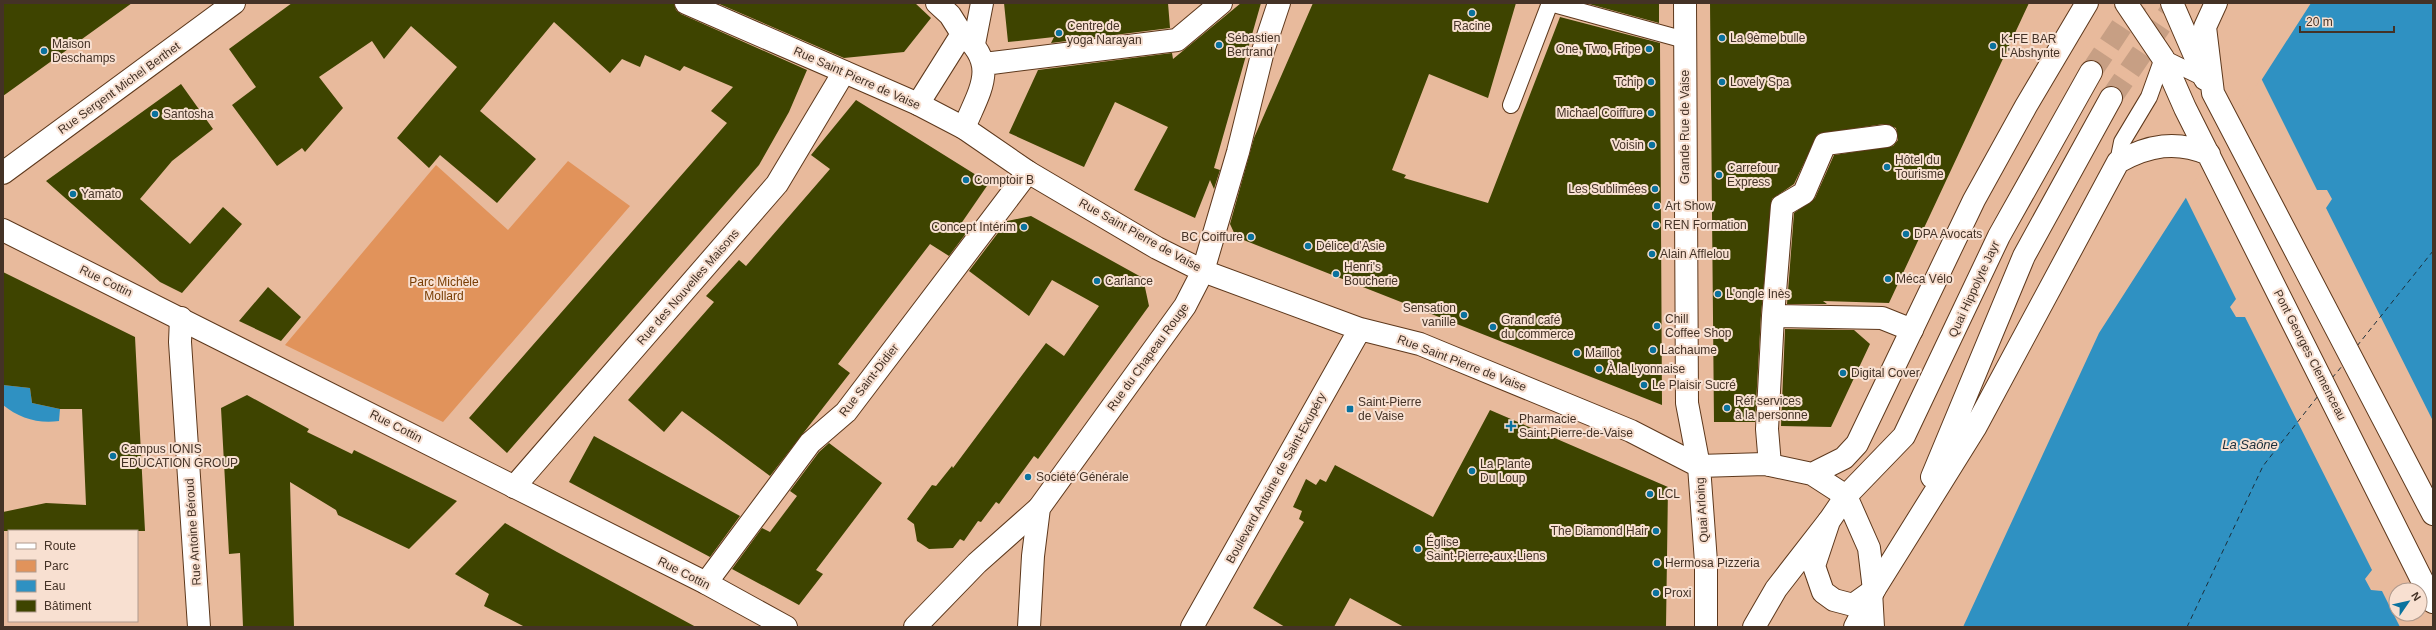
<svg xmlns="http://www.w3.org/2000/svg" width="2436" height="630" font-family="Helvetica,sans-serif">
	<rect width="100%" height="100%" fill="#e8ba9c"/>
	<path fill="#e1935b" d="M 568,161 L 630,206 L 443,422 L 285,345 L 436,165 L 508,230 Z"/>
	<path fill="#2f91c2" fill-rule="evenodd" d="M 2311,3 L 2433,3 L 2433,627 L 1963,627 L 2099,333 ZM 2396,590 L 2420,590 L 2420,614 L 2396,614 Z
		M 3,385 L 30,388 L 32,403 L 60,409 L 59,421 C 38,424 19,418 3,405 Z"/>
	<path fill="#e8ba9c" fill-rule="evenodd" d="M 2261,78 L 2317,190 L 2327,190 L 2332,199 L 2326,208 L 2433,421 L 2433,627 L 2400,627 L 2382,591 L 2371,590 L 2365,579 L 2372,570 L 2245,317 L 2236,317 L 2230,307 L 2236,299 L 2185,196 ZM 2396,590 L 2420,590 L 2420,614 L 2396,614 Z"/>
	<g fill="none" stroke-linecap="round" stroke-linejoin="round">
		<path stroke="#1b2f3b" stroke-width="1" stroke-dasharray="5 4" stroke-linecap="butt" d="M 2357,346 L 2433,251
			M 2332,378 L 2343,365
			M 2187,627 L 2263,466 L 2318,396"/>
	</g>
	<path fill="#3e4400" d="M 3,3 L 132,3 L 3,96 Z
		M 292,3 L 674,3 L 676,10 L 681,14 L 807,70 L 789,112 L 759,165 L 507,453 L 469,418 L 727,123 L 711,111 L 733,87 L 684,66 L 680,71 L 645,55 L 640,67 L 622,59 L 610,73 L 554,22 L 480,111 L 536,159 L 497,203 L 440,155 L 429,168 L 397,138 L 457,67 L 411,26 L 384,59 L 372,41 L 319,77 L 343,108 L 305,152 L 302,148 L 277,166 L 232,105 L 256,87 L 229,49 Z
		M 717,3 L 915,3 L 931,18 L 904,52 L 844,58 Z
		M 1004,3 L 1168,3 L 1170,28 L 1051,43 L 1054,37 L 1008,42 Z
		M 1241,3 L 1261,3 L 1214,168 L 1220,170 L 1214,189 L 1210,180 L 1195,218 L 1134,190 L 1168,127 L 1115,102 L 1084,167 L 1009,133 L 1038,70 L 1172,53 L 1173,59 Z
		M 1313,3 L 1516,3 L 1488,98 L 1429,74 L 1392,170 L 1406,175 L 1404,178 L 1488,203 L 1560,17 L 1660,43 L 1662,405 L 1236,237 L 1230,224 L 1254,138 Z
		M 1589,3 L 1659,3 L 1659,23 L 1589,4 Z
		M 1710,3 L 2029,3 L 1889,303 L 1823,301 L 1827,304 L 1787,304 L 1794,213 L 1815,198 L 1834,155 L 1893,146 L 1898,140 L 1896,128 L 1884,124 L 1818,134 L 1794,184 L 1772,199 L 1761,315 L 1755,422 L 1714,422 Z
		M 181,84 L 213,129 L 172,161 L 140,199 L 190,244 L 223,207 L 242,224 L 182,293 L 160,282 L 46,181 Z
		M 856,100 L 989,183 L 956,231 L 970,228 L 949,256 L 930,244 L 838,364 L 850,373 L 770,476 L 682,411 L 664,432 L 628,400 L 714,302 L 706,296 L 739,260 L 746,266 L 830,169 L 811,155 Z
		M 1031,216 L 1143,278 L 1149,306 L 1038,459 L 1034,456 L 999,504 L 996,502 L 981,522 L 978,521 L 964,541 L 960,539 L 953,548 L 929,549 L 917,541 L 914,524 L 907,519 L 932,485 L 936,486 L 952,466 L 953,468 L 1046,343 L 1064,356 L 1099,306 L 1052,280 L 1029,316 L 969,271 L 1007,221 Z
		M 3,272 L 135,337 L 145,531 L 3,531 L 3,512 L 46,503 L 86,505 L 82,409 L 60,409 L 32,403 L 30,388 L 3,385 Z
		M 268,287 L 301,317 L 281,341 L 239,321 Z
		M 1785,329 L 1854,330 L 1870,344 L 1831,427 L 1781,426 Z
		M 247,395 L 309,429 L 307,432 L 352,454 L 354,450 L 457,501 L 409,549 L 338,515 L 336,510 L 290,482 L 294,627 L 243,627 L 240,553 L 229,554 L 221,408 Z
		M 1490,410 L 1668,487 L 1666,627 L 1404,627 L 1350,598 L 1334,627 L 1285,627 L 1253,608 L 1304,522 L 1299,519 L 1302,511 L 1293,507 L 1306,479 L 1316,485 L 1320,479 L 1326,482 L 1335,465 L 1433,517 Z
		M 594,436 L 740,516 L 710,557 L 569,482 Z
		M 829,443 L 882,483 L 816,570 L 823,574 L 799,605 L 732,569 L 762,528 L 770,532 L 797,496 L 790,491 L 819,452 Z
		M 505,523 L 557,552 L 696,627 L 525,627 L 484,606 L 489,594 L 455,574 Z"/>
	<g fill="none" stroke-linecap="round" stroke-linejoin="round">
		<path stroke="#c79f84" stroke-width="22" stroke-dasharray="22 11" stroke-linecap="butt" d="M 2091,72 L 2137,3
			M 2111,98 L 2176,3"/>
		<g stroke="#5d381c" stroke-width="18">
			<path id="lane" d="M 1511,105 L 1550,3 L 1685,40
				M 2118,162 L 2122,142 L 2149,97 L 2163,58 L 2204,78
				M 1874,591 L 1876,627"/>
		</g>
		<g stroke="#5d381c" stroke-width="24">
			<path id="street" d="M 937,3 L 950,15 L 962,34
				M 974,44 L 982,3
				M 984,64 L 1177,40 L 1221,3
				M 918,104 L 962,34 C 1000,65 979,91 964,128
				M 1203,271 L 1238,152 L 1263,51 L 1279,3
				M 1773,316 L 1782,206 L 1804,193 L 1825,144 L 1886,136
				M 181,318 L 180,342 L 199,627
				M 1770,465 L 1767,429 L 1773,316 L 1882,318 L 1912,330
				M 514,487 L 777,184 L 844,72
				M 706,583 L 810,443 L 846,412 L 1028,172
				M 915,627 L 977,563 L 1039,508"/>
		</g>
		<g stroke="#5d381c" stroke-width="24">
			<path id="secondary" d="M 686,3 L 918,104 L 964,128 L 1028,172 L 1157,248 L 1203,271 L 1360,329 L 1420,344 L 1631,431 L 1699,466 L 1765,464 L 1812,474 L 1846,496 L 1869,548 L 1874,590
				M 1685,3 L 1687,403 L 1699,466 L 1706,562 L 1706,627
				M 3,173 L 234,3
				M 3,230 L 706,583 L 786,627
				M 1812,474 L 1844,458 L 1857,444 L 1974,200 L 2026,106 L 2087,3
				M 1029,627 L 1033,556 L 1039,508 L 1185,306 L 1203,271
				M 1192,627 L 1360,329
				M 1754,627 L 1776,589 L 1828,522"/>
		</g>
		<g stroke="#5d381c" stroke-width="24">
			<path id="primary" d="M 2126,3 L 2163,58 L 2185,108 L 2433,602
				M 2172,3 L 2205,79
				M 2216,3 L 2205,27 L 2213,93 L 2433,514
				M 1932,477 L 2024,256 L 2111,98
				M 1874,590 L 1853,605 L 1834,600 L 1823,592 L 1814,566 L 1829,521 L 1846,496 L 1904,436 L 1999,236 L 2091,72
				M 1855,627 L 1874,590 L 1975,428 L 2118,162 C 2149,145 2176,140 2209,154"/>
		</g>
		<use href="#lane" stroke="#fff" stroke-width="16"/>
		<use href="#street" stroke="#fff" stroke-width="22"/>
		<use href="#secondary" stroke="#fff" stroke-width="22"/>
		<use href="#primary" stroke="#fff" stroke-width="22"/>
	</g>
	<g fill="#0a729e" stroke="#f8e0d1" stroke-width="1.5">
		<circle cx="1472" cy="13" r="4"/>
		<circle cx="1059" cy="33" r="4"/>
		<circle cx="1722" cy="38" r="4"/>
		<circle cx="1219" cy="45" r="4"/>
		<circle cx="1993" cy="46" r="4"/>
		<circle cx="1649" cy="49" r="4"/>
		<circle cx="44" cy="51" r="4"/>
		<circle cx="1651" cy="82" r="4"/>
		<circle cx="1722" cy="82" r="4"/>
		<circle cx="1651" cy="113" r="4"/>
		<circle cx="155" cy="114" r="4"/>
		<circle cx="1652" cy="145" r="4"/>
		<circle cx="1887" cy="167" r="4"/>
		<circle cx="1719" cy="175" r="4"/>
		<circle cx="966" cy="180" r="4"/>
		<circle cx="1655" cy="189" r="4"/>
		<circle cx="73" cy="194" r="4"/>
		<circle cx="1657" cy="206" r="4"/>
		<circle cx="1656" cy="225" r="4"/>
		<circle cx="1024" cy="227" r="4"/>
		<circle cx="1906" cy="234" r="4"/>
		<circle cx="1251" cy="237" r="4"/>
		<circle cx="1308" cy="246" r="4"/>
		<circle cx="1652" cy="254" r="4"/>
		<circle cx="1336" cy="274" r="4"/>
		<circle cx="1888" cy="279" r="4"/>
		<circle cx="1097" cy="281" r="4"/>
		<circle cx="1718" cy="294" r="4"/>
		<circle cx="1464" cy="315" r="4"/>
		<circle cx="1657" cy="326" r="4"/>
		<circle cx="1493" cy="327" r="4"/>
		<circle cx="1653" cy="350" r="4"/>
		<circle cx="1577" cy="353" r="4"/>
		<circle cx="1599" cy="369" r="4"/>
		<circle cx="1843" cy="373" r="4"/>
		<circle cx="1644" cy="385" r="4"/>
		<circle cx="1727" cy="408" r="4"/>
		<rect x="1346" y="405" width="8" height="8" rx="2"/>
		<path d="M1509 420h4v4h4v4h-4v4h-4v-4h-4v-4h4z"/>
		<circle cx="113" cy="456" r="4"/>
		<circle cx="1472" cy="471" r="4"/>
		<circle cx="1028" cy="477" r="4"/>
		<circle cx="1650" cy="494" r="4"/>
		<circle cx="1656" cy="531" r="4"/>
		<circle cx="1418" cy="549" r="4"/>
		<circle cx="1657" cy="563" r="4"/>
		<circle cx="1656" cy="593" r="4"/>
	</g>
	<g text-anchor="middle" stroke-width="4" stroke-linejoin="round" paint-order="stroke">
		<g font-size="12" fill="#443226" stroke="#f8e0d1" text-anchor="start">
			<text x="1067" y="30">Centre de<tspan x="1067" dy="14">yoga Narayan</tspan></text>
			<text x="1472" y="30" text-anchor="middle">Racine</text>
			<text x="1227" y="42">Sébastien<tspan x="1227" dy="14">Bertrand</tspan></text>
			<text x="1730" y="42">La 9ème bulle</text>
			<text x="2001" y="43">K-FE BAR<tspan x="2001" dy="14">L'Abshynte</tspan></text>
			<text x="52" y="48">Maison<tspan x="52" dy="14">Deschamps</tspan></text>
			<text x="1641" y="53" text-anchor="end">One, Two, Fripe</text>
			<text x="1643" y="86" text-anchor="end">Tchip</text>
			<text x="1730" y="86">Lovely Spa</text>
			<text x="1643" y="117" text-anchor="end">Michael Coiffure</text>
			<text x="163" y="118">Santosha</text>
			<text x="1644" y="149" text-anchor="end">Voisin</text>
			<text x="1895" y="164">Hôtel du<tspan x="1895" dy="14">Tourisme</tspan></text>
			<text x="1727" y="172">Carrefour<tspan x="1727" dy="14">Express</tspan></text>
			<text x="974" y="184">Comptoir B</text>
			<text x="1647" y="193" text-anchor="end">Les Sublimées</text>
			<text x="81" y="198">Yamato</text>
			<text x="1665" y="210">Art Show</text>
			<text x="1664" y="229">REN Formation</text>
			<text x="1016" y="231" text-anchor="end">Concept Intérim</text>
			<text x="1914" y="238">DPA Avocats</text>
			<text x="1243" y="241" text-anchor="end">BC Coiffure</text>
			<text x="1316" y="250">Délice d'Asie</text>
			<text x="1660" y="258">Alain Afflelou</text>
			<text x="1344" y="271">Henri's<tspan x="1344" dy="14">Boucherie</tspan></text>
			<text x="1896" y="283">Méca Vélo</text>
			<text x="1105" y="285">Carlance</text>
			<text x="1726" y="298">L'ongle Inès</text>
			<text x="1456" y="312" text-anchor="end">Sensation<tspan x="1456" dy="14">vanille</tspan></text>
			<text x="1665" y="323">Chill<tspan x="1665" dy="14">Coffee Shop</tspan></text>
			<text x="1501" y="324">Grand café<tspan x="1501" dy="14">du commerce</tspan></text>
			<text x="1661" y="354">Lachaume</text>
			<text x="1585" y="357">Maillot</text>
			<text x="1607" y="373">À la Lyonnaise</text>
			<text x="1851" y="377">Digital Cover</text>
			<text x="1652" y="389">Le Plaisir Sucré</text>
			<text x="1735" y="405">Réf services<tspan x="1735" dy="14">à la personne</tspan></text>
			<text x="1358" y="406">Saint-Pierre<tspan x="1358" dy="14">de Vaise</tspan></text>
			<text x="1519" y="423">Pharmacie<tspan x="1519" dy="14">Saint-Pierre-de-Vaise</tspan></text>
			<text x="121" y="453">Campus IONIS<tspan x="121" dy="14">EDUCATION GROUP</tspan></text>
			<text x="1480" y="468">La Plante<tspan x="1480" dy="14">Du Loup</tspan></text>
			<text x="1036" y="481">Société Générale</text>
			<text x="1658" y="498">LCL</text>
			<text x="1648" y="535" text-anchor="end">The Diamond Hair</text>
			<text x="1426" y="546">Église<tspan x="1426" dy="14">Saint-Pierre-aux-Liens</tspan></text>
			<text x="1665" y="567">Hermosa Pizzeria</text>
			<text x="1664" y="597">Proxi</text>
		</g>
		<g font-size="12" fill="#443226" stroke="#f8e0d1">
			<text transform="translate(857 78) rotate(24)" y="4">Rue Saint Pierre de Vaise</text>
			<text transform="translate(119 88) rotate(-36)" y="4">Rue Sergent Michel Berthet</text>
			<text transform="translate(1685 127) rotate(-90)" y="4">Grande Rue de Vaise</text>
			<text transform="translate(1140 235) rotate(29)" y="4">Rue Saint Pierre de Vaise</text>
			<text transform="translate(106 281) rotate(26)" y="4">Rue Cottin</text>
			<text transform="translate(688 287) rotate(-49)" y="4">Rue des Nouvelles Maisons</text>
			<text transform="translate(1974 289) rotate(-65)" y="4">Quai Hippolyte Jayr</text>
			<text transform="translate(2310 355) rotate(63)" y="4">Pont Georges Clemenceau</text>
			<text transform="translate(1148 357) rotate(-54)" y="4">Rue du Chapeau Rouge</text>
			<text transform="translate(1462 363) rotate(21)" y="4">Rue Saint Pierre de Vaise</text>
			<text transform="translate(869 380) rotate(-52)" y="4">Rue Saint-Didier</text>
			<text transform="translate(396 426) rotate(27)" y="4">Rue Cottin</text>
			<text transform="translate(1276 478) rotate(-61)" y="4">Boulevard Antoine de Saint-Exupéry</text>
			<text transform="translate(1702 510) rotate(-94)" y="4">Quai Arloing</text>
			<text transform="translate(193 532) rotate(-94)" y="4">Rue Antoine Béroud</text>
			<text transform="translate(684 573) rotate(27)" y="4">Rue Cottin</text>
		</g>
		<g font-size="12" fill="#783c02" stroke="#f8e0d1">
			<text x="444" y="286">Parc Michèle<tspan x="444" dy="14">Mollard</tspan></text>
		</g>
		<g font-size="13" font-style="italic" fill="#1b2f3b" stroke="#f8e0d1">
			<text x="2250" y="449">La Saône</text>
		</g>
	</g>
	<rect width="2436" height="630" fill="none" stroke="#443226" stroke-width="8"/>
	<rect x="8" y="530" width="130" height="92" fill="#f8e0d1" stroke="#b09a8d"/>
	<rect x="16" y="543" width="20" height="6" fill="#ffffff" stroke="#b09a8d"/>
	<text x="44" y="550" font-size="12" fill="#443226">Route</text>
	<rect x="16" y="560" width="20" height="12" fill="#e1935b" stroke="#b09a8d"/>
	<text x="44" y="570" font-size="12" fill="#443226">Parc</text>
	<rect x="16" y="580" width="20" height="12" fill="#2f91c2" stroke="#b09a8d"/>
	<text x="44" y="590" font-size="12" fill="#443226">Eau</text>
	<rect x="16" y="600" width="20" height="12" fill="#3e4400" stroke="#b09a8d"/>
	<text x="44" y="610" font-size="12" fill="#443226">Bâtiment</text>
	<g transform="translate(2408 602) rotate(56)"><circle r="19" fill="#f8e0d1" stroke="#b09a8d"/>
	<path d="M0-3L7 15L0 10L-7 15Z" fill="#0a729e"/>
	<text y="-6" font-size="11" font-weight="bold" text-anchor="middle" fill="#443226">N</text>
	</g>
	<path d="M2300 26v6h94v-6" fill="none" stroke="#443226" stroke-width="2"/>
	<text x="2306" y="26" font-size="12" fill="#443226" stroke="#f8e0d1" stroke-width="3" paint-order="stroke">20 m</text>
</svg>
